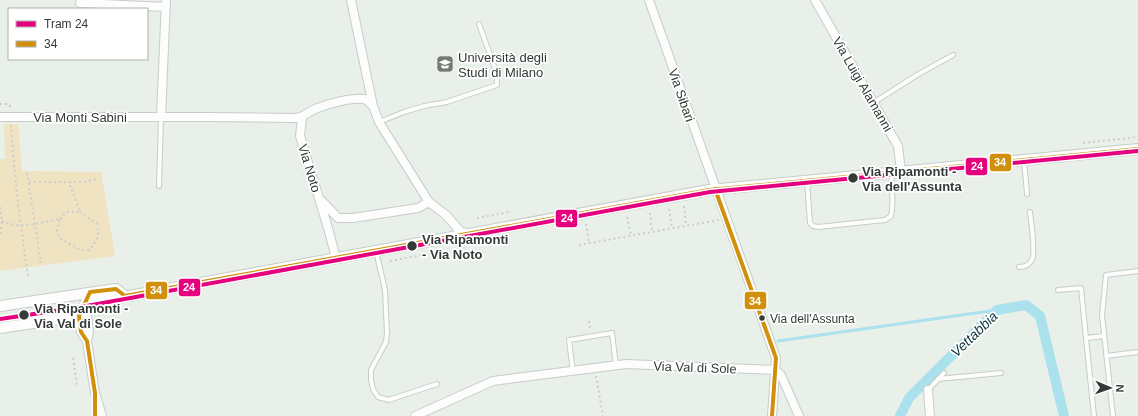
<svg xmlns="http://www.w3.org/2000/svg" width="1138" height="416" viewBox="0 0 1138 416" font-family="Helvetica,sans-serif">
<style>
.green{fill:#efe3c2}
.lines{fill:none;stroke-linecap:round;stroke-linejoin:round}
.stream{stroke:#aae1ec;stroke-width:3}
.canal{stroke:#aae1ec;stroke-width:10}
.service-casing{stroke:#c7cdc7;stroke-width:6}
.minor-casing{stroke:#c7cdc7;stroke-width:10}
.tertiary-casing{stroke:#c7cdc7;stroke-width:12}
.path{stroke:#cbcecb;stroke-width:2;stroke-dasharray:2 3;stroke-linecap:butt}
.service{stroke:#fcfdfc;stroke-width:4}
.minor{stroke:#fcfdfc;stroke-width:8}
.tertiary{stroke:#fcfdfc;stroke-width:10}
.bus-1-casing{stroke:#fff;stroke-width:7}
.bus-1{stroke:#d0900b;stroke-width:4}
.tram-1-casing{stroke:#fff;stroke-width:7}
.tram-1{stroke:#e5007d;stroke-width:4}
.stop-dot{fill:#343a35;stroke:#fff;stroke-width:1.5}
.labels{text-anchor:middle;stroke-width:3.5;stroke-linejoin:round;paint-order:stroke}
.bus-label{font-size:12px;fill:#343a35;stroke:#fff;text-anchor:start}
.poi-label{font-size:13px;fill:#343a35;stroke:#fff;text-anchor:start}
.street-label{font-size:13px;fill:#343a35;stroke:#fff}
.stop-label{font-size:13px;font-weight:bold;fill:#343a35;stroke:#fff;text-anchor:start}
.water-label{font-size:14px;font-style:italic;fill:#11353e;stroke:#fff}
.line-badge{stroke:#fff;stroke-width:1.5}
.badge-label{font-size:11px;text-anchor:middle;font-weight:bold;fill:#fff}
</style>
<rect width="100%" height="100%" fill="#e8f0e9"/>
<path class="green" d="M4,124H18L22,171L101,172L115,256L0,271V159H5Z"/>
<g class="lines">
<path class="stream" d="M778,341L997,310"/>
<path class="canal" d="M900,416L909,398L997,310L1026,305L1040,316L1064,416"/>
<defs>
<path id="service" d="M873,103L917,75L953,55
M379,122L404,112L424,106L447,102L497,85V74L479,24
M1024,160L1027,194
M807,180L810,223L813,226L818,227L885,220L891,216C894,202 892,188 891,174
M159,186L161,117
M376,251L385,290L387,333L386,342L371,370V380L373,389L378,397L389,400L437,384
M1019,267C1024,267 1029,265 1032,260C1036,252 1031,222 1030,212
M1058,290L1081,288L1086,338
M1106,356L1138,352
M573,372L569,340L612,333L616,366
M938,379L1001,373
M928,390L944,373
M1094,416L1086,338L1104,336
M1113,416L1102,315L1106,275L1138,271"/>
<path id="minor" d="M351,0L373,106L379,122L429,202L446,215L461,232L466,233
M649,0L776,358L772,416
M815,0L898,146L901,171
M80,3L166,7
M0,117H209L296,118C304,117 308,112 315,109C329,103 350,98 365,99L373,106
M161,117L166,0
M302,117L300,136L328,228L336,258
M322,201L338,218H353L418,208L429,202
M85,304L89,331L87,341L95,393L102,416
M79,316L81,332L87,341
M775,370L781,375L799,416
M928,390L930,416
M415,416L493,381L626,364L775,370"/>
<path id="tertiary" d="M85,304L709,190L1138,149
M0,306L116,289L125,296
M0,328L79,316L88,298"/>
</defs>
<use href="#service" class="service-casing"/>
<use href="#minor" class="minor-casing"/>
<use href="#tertiary" class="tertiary-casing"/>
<path class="path" d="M0,104H9L11,109
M11,125C14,176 21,227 28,277
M1083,143L1138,137
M27,173L41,263
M29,182H84L98,179
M684,206L686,225
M0,207L2,221L0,236
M669,209L672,228
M650,213L652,232
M627,217L631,235
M477,218L509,212
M60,219L66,212H80L69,182
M2,221C19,230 42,222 60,219L57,230L59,238L81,250H89C97,241 100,236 97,224L80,212
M586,224L589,243
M579,245L719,220
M390,261L438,252
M589,321L590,330
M73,358L77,385
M596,376L603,416"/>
<use href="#service" class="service"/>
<use href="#minor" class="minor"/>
<use href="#tertiary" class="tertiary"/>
<defs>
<path id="bus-1" d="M715,189L776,358L772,416
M95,416V393L87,341L81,332L79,316L90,292L116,289L125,296L709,190L1138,149"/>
</defs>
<use href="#bus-1" class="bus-1-casing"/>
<use href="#bus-1" class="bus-1"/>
<defs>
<path id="tram-1" d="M0,319L81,307L710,192L1138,151"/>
</defs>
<use href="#tram-1" class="tram-1-casing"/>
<use href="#tram-1" class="tram-1"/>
</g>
<defs>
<symbol id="university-square" viewBox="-11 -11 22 22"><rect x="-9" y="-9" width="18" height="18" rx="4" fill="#737a74" stroke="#fff"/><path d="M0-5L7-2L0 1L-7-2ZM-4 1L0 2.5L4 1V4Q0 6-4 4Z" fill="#fff"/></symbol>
</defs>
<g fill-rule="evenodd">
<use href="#university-square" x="435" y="54" width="20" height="20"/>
</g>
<g class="stop-dot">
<circle cx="853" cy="178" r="5.5"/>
<circle cx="412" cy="246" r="5.5"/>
<circle cx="24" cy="315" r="5.5"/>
<circle cx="762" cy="318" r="3.5"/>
</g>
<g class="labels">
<g class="bus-label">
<text x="770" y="323">Via dell'Assunta</text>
</g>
<g class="poi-label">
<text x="458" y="62">Università degli<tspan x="458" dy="15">Studi di Milano</tspan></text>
</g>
<g class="street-label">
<text transform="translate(863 84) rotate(60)" y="5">Via Luigi Alamanni</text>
<text transform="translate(682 95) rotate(71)" y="5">Via Sibari</text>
<text x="80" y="122">Via Monti Sabini</text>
<text transform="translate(310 168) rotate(73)" y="5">Via Noto</text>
<text transform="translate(695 367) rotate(2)" y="5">Via Val di Sole</text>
</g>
<g class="stop-label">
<text x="862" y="176">Via Ripamonti -<tspan x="862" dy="15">Via dell'Assunta</tspan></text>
<text x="422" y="244">Via Ripamonti<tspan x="422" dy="15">- Via Noto</tspan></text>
<text x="34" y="313">Via Ripamonti -<tspan x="34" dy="15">Via Val di Sole</tspan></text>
</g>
<g class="water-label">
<text transform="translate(974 334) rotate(-44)" y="5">Vettabbia</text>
</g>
</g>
<g class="line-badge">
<rect x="989" y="153" width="23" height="19" rx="4" fill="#d0900b"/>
<rect x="965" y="157" width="23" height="19" rx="4" fill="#e5007d"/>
<rect x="555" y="209" width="23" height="19" rx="4" fill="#e5007d"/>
<rect x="178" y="278" width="23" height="19" rx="4" fill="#e5007d"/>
<rect x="145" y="281" width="23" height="19" rx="4" fill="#d0900b"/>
<rect x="744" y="291" width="23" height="19" rx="4" fill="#d0900b"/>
</g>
<g class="badge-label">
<text x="1000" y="166">34</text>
<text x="977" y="170">24</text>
<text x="567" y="222">24</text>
<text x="189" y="291">24</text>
<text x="156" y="294">34</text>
<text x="755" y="305">34</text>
</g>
<rect x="8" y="8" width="140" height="52" fill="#ffffff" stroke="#aeb0ae"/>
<rect x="16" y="21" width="20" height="6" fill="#e5007d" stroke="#aeb0ae"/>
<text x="44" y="28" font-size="12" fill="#343a35">Tram 24</text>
<rect x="16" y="41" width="20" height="6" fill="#d0900b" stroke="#aeb0ae"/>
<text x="44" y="48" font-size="12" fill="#343a35">34</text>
<g transform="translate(1110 388) rotate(92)" stroke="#ffffff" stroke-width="3" paint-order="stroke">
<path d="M0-3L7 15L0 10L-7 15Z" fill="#343a35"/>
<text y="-6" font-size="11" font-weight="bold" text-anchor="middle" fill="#343a35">N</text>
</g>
</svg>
